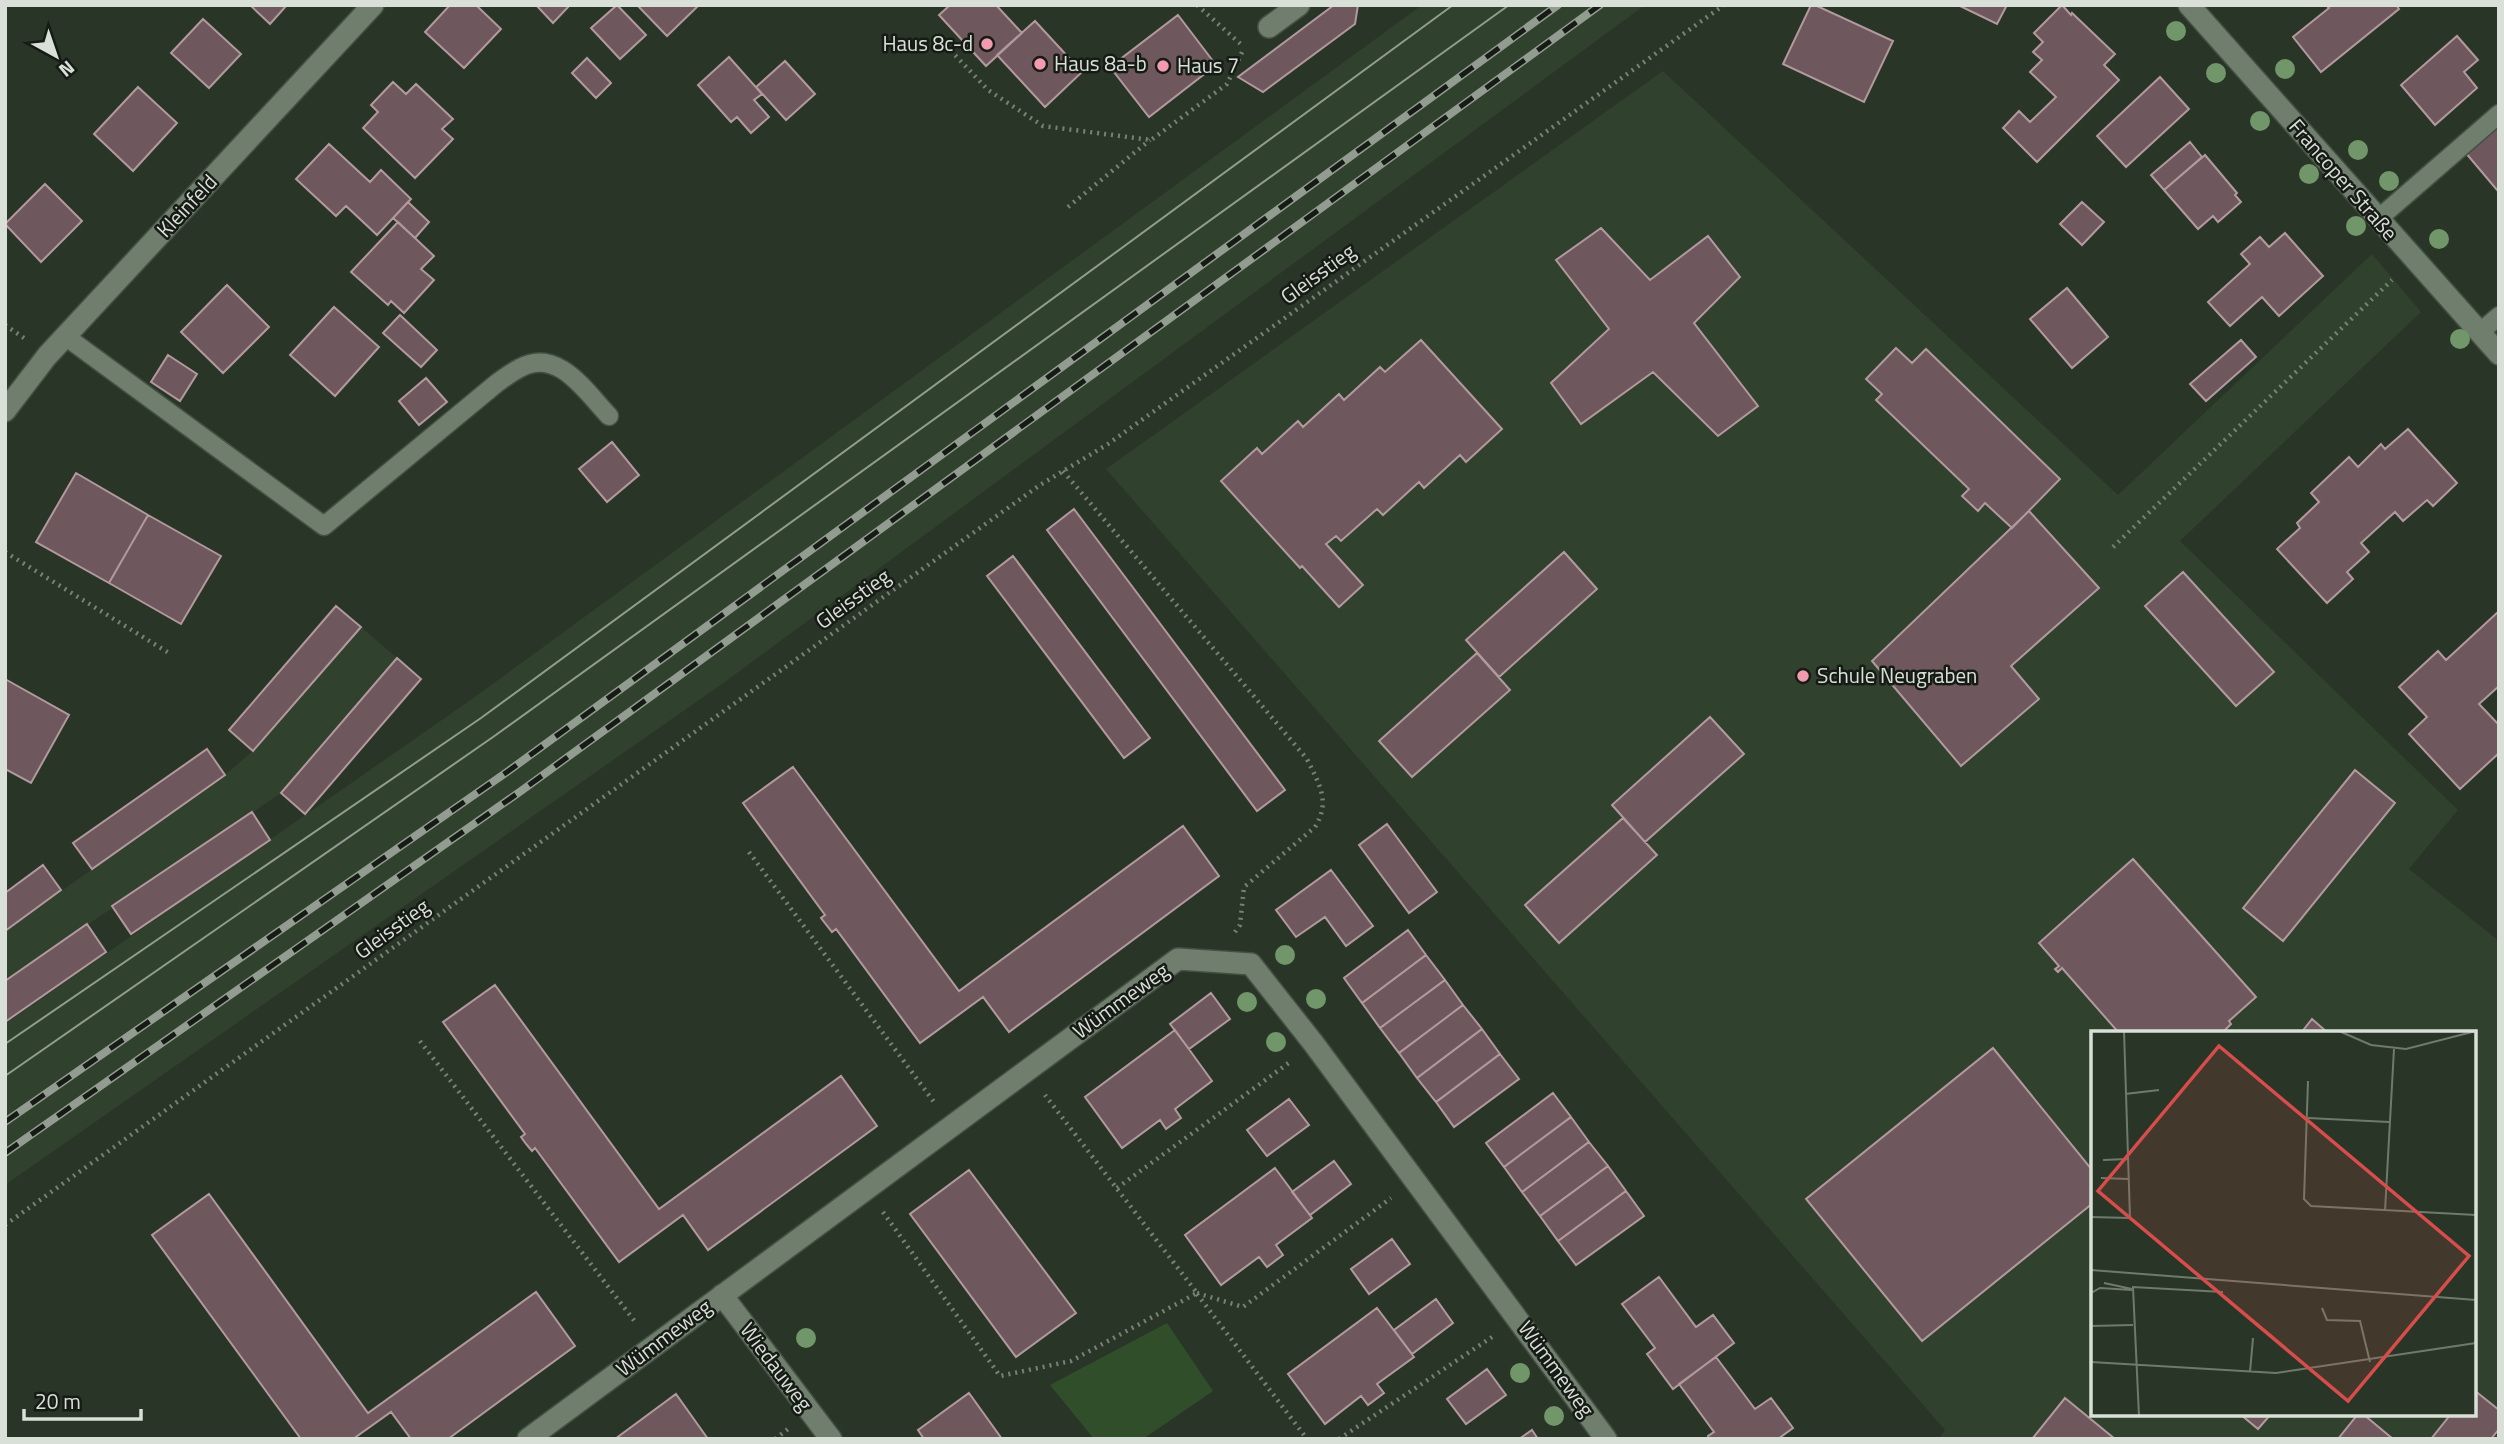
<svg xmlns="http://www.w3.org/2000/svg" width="2504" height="1444" viewBox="0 0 2504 1444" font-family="'Titillium Web',sans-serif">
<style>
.built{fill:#30412d;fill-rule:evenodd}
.green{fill:#304e2a}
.building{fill:#6f585d;stroke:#b2999e;stroke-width:2}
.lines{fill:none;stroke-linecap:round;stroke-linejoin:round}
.service-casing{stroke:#455044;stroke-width:21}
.minor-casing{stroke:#455044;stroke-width:24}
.path{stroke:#778276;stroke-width:4.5;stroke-dasharray:2 5;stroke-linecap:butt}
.service{stroke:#707e6d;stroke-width:18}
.minor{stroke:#707e6d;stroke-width:21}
.tram{stroke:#929c90;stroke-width:2}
.rail-casing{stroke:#929c90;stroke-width:8}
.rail{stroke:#161b15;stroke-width:5;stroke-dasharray:16;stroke-linecap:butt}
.tree{fill:#709669}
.poi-dot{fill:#f29aaf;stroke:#161b15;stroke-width:2.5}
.labels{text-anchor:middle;stroke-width:5;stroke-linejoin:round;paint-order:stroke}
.poi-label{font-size:21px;fill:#d8e0d7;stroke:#161b15;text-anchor:start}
.street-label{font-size:21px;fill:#d8e0d7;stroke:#161b15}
.inset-road{fill:none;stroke:#6f7a6d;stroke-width:2}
.view{fill:#d64d4b;fill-opacity:0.15;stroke:#d64d4b;stroke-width:3.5}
.inset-edge{fill:none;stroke:#d8e0d7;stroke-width:3.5}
</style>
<rect width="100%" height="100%" fill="#293627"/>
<path class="built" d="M1422,5H1645L722,684L5,1185V1024L472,699Z
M1663,71L2118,495L2372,254L2421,312L2180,541L2458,810L2409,869L2499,941V1439H1939L1945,1430L1106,469ZM2093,1033H2474V1414H2093Z
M361,627L397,658L281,793L5,981V931L225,775L253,751Z"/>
<path class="green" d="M1167,1323L1213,1391L1143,1439H1094L1050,1385Z"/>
<path class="building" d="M250,5H287L270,24Z
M450,5H476L501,29L464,68L425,32Z
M536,5H570L553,23Z
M617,5L646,35L620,59L591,28Z
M637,5H699L667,36Z
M950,5H996L1022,33L986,66L939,15Z
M1334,5H1358L1355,24L1263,92L1238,77Z
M1811,5H1815L1893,41L1864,102L1783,64Z
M1958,5H2007L1997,24Z
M2062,5L2071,15L2072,13L2115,54L2104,65L2119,80L2037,162L2003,128L2019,111L2030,122L2056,97L2030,72L2042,60L2033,52L2043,42L2034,33Z
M2326,5H2396L2399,9L2321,72L2293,37L2329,8Z
M1178,15L1216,65L1149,117L1110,67Z
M203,19L241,54L209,88L171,53Z
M1035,21L1082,72L1045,107L997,55Z
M2457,36L2478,60L2464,72L2477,88L2435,125L2401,85Z
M729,57L762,94L754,100L769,117L751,133L737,117L731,122L698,85Z
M587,58L611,83L596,98L572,73Z
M785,61L815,94L786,120L756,87Z
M2160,77L2189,109L2126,167L2097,136Z
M393,82L406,94L416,84L453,119L442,129L453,139L415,178L363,128L378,112L371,105Z
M138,87L177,123L133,171L94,134Z
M2499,122V189L2497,190L2465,152Z
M2190,142L2202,157L2164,190L2151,175Z
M329,144L370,182L381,170L411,199L377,235L346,206L336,216L296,179Z
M2205,155L2237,193L2235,195L2241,202L2218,222L2213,216L2198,229L2164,190Z
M45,184L82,221L41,262L5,224Z
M408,202L429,222L415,238L393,218Z
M2082,202L2104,222L2082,245L2060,224Z
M398,222L434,256L421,269L434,280L404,313L391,301L388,305L351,272Z
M1601,228L1650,280L1708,236L1740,277L1694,323L1758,406L1718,436L1653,372L1581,424L1551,383L1609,329L1556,260Z
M2285,233L2323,276L2279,316L2262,297L2230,326L2208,302L2250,264L2241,254L2260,237L2269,247Z
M227,285L269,327L223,373L181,332Z
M2067,288L2108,337L2072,368L2030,319Z
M334,307L379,347L335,396L290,355Z
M400,315L437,350L421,367L383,333Z
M1421,340L1502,429L1466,462L1460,455L1424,488L1419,482L1383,515L1377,509L1341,541L1336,536L1326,544L1363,585L1339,607L1302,566L1300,568L1221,481L1257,448L1262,454L1298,421L1303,427L1339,394L1344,400L1380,367L1385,372Z
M2241,340L2256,357L2206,401L2190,384Z
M1896,348L1912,363L1926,349L2060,479L2012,528L1985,503L1978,511L1962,496L1969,489L1876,400L1882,394L1866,379Z
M168,355L197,374L180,401L151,382Z
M426,378L447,402L419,425L399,401Z
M2408,429L2457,483L2433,506L2427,500L2403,521L2395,512L2361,543L2369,552L2347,572L2353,579L2327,603L2277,549L2300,528L2297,523L2319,502L2311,493L2349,457L2358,467L2381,444L2385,449Z
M612,442L639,475L607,502L579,469Z
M76,473L148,515L109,583L36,542Z
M1074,509L1285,790L1257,811L1047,530Z
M2029,511L2099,588L2011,666L2039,699L1961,766L1872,661Z
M148,515L221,556L181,624L109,583Z
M1564,552L1597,589L1499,677L1466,640Z
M1013,556L1150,738L1124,758L987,576Z
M2183,572L2274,672L2236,706L2145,606Z
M336,606L361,627L253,751L229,730Z
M2499,611V686L2479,704L2499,725V753L2460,789L2409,734L2427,717L2399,687L2438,651L2446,660Z
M1477,653L1510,690L1412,777L1379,741Z
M397,658L421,679L305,814L281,793Z
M5,679L69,715L31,783L5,769Z
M1710,717L1744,754L1645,842L1612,805Z
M207,749L225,775L92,869L73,843Z
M793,767L959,991L1183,826L1219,876L1009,1032L983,997L920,1043L836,929L832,932L821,918L825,915L743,803Z
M2355,770L2395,803L2283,941L2243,908Z
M252,812L270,840L131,934L112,906Z
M1623,818L1657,855L1559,943L1525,905Z
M1387,824L1437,892L1409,913L1359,845Z
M2133,859L2256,997L2229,1021L2231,1024L2222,1033H2119L2062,968L2058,972L2055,969L2059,966L2039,943Z
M43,865L61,890L5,931V893Z
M1331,870L1373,926L1346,946L1325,917L1296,937L1276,910Z
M87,924L106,952L5,1022V981Z
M1408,930L1426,955L1362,1003L1344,978Z
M1426,955L1445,980L1380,1028L1362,1003Z
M1445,980L1463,1005L1399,1053L1380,1028Z
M495,985L659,1209L841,1076L877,1126L708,1250L683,1215L619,1262L535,1148L532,1151L526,1144L521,1137L525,1134L443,1022Z
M1211,993L1230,1019L1189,1049L1170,1024Z
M1463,1005L1482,1029L1417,1078L1399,1053Z
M2312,1019L2328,1033H2301Z
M1482,1029L1500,1054L1436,1102L1417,1078Z
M1175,1030L1212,1081L1175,1109L1181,1118L1166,1129L1160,1120L1122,1148L1085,1097Z
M1993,1048L2093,1171V1203L1922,1341L1806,1199Z
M1500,1054L1519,1079L1454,1127L1436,1102Z
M1553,1093L1571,1117L1504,1167L1486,1143Z
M1289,1099L1309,1125L1267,1156L1247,1130Z
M1571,1117L1589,1142L1522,1192L1504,1167Z
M1589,1142L1608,1166L1540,1216L1522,1192Z
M1334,1161L1351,1184L1310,1215L1292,1192Z
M1608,1166L1626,1191L1558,1241L1540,1216Z
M1275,1168L1312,1218L1276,1245L1283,1255L1267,1267L1259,1257L1221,1285L1185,1235Z
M969,1170L1076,1313L1016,1357L910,1214Z
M1626,1191L1644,1216L1576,1265L1558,1241Z
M209,1194L368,1413L536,1292L575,1346L448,1439H411L391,1412L353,1439H301L152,1235Z
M1392,1239L1410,1264L1369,1294L1351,1269Z
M1659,1277L1696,1327L1713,1315L1734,1343L1673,1389L1647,1354L1655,1348L1622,1304Z
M1436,1299L1453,1323L1412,1354L1394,1330Z
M1377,1308L1414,1357L1377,1384L1384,1393L1368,1405L1361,1396L1325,1424L1288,1374Z
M1716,1357L1755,1409L1771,1398L1793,1428L1778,1439H1709L1708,1436L1714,1432L1679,1384Z
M1487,1369L1506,1395L1466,1424L1447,1399Z
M2474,1390L2499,1410V1429L2491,1439H2431L2451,1414H2474Z
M969,1393L1002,1439H924L918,1430Z
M676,1394L708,1439H615Z
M2065,1398L2115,1439H2032Z
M2240,1414H2271L2258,1429Z
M2358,1414H2363L2393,1439H2338Z
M1532,1430L1538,1439H1519Z"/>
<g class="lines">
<defs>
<path id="service" d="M2378,219L2499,114
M2479,333L2499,316
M65,336L324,526L497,383C504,378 512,372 520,368C558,347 586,392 609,416"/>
<path id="minor" d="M2189,5L2499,354
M1269,27L1299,5
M5,411L47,356L373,5
M722,1295L831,1439
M528,1439L1178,959L1251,964L1314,1044L1606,1439"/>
</defs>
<use href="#service" class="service-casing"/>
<use href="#minor" class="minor-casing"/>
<path class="path" d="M1197,5L1244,47
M936,35L988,90L1043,126L1151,140L1227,84L1244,48
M1068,207L1150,140
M5,325L24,338
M1063,471L1307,759C1319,784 1331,801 1315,827L1244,887L1240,925L1235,932
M2113,547L2392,280
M5,552L169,653
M749,852L934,1102
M420,1041L636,1323
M1117,1188L1290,1062
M883,1212L1000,1376L1071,1361L1197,1293L1045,1095
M5,1225L1040,485L1108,444L1724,5
M1197,1293L1243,1307L1391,1198
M1197,1294L1307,1439
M775,1439L788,1429
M1339,1439L1492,1337"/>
<use href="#service" class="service"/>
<use href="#minor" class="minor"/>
<path class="tram" d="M5,1044L481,718L1453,5
M5,1076L493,737L1509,5"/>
<defs>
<path id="rail" d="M5,1122L507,772L1558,5
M5,1153L521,791L1600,5"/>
</defs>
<use href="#rail" class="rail-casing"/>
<use href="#rail" class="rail"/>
</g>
<g class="tree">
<circle cx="2176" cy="31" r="10"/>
<circle cx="2285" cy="69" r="10"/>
<circle cx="2216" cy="73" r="10"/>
<circle cx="2260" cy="121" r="10"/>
<circle cx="2358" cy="150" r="10"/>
<circle cx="2309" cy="174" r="10"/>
<circle cx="2389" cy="181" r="10"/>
<circle cx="2356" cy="226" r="10"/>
<circle cx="2439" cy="239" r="10"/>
<circle cx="2460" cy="339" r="10"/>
<circle cx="1285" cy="955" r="10"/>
<circle cx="1316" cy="999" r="10"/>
<circle cx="1247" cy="1002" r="10"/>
<circle cx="1276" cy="1042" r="10"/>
<circle cx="806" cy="1338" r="10"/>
<circle cx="1520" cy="1373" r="10"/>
<circle cx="1554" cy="1416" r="10"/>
</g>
<g class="poi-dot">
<circle cx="987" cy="44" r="7"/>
<circle cx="1040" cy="64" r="7"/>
<circle cx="1163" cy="66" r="7"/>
<circle cx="1803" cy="676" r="7"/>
</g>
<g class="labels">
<g class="poi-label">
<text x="973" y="51" text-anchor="end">Haus 8c-d</text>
<text x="1054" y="71">Haus 8a-b</text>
<text x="1177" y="73">Haus 7</text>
<text x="1817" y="683">Schule Neugraben</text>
</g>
<g class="street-label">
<text transform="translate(2343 180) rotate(49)" y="7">Francoper Straße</text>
<text transform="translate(187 206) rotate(-47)" y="7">Kleinfeld</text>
<text transform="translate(1318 274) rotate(-36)" y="7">Gleisstieg</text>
<text transform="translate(853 599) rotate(-36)" y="7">Gleisstieg</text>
<text transform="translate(392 929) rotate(-36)" y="7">Gleisstieg</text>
<text transform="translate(1121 1001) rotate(-36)" y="7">Wümmeweg</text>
<text transform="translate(664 1338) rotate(-37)" y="7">Wümmeweg</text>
<text transform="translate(776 1367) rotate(53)" y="7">Wiedauweg</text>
<text transform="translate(1556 1369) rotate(54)" y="7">Wümmeweg</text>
</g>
</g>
<g transform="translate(2091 1031)">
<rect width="385" height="385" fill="#293627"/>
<path class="inset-road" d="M248,0L280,14L315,18L385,0M217,50L213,168L220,175L385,184M34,63L68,59M217,87L298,91M12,129L37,128M10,147L38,148M294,180L303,18M0,186L39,187L33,0M0,239L385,269M13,252L41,258M0,262L9,257L41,259M231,277L236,289L269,290L279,331M0,295L42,294M0,331L185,342L385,312M159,341L162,307M48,385L42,256L132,261"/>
<path class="view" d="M128,15L378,225L257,370L7,160Z"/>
<rect width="385" height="385" class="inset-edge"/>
</g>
<rect width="2504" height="1444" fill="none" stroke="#d8e0d7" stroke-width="14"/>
<g transform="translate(56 56) rotate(140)" stroke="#161b15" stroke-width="5" paint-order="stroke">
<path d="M0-5L12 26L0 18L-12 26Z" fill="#d8e0d7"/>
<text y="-10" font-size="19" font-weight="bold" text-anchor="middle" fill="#d8e0d7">N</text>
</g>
<path d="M24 1409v10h117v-10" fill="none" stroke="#d8e0d7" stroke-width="3.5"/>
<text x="35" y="1409" font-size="21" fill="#d8e0d7" stroke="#161b15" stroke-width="5" paint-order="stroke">20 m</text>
</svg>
